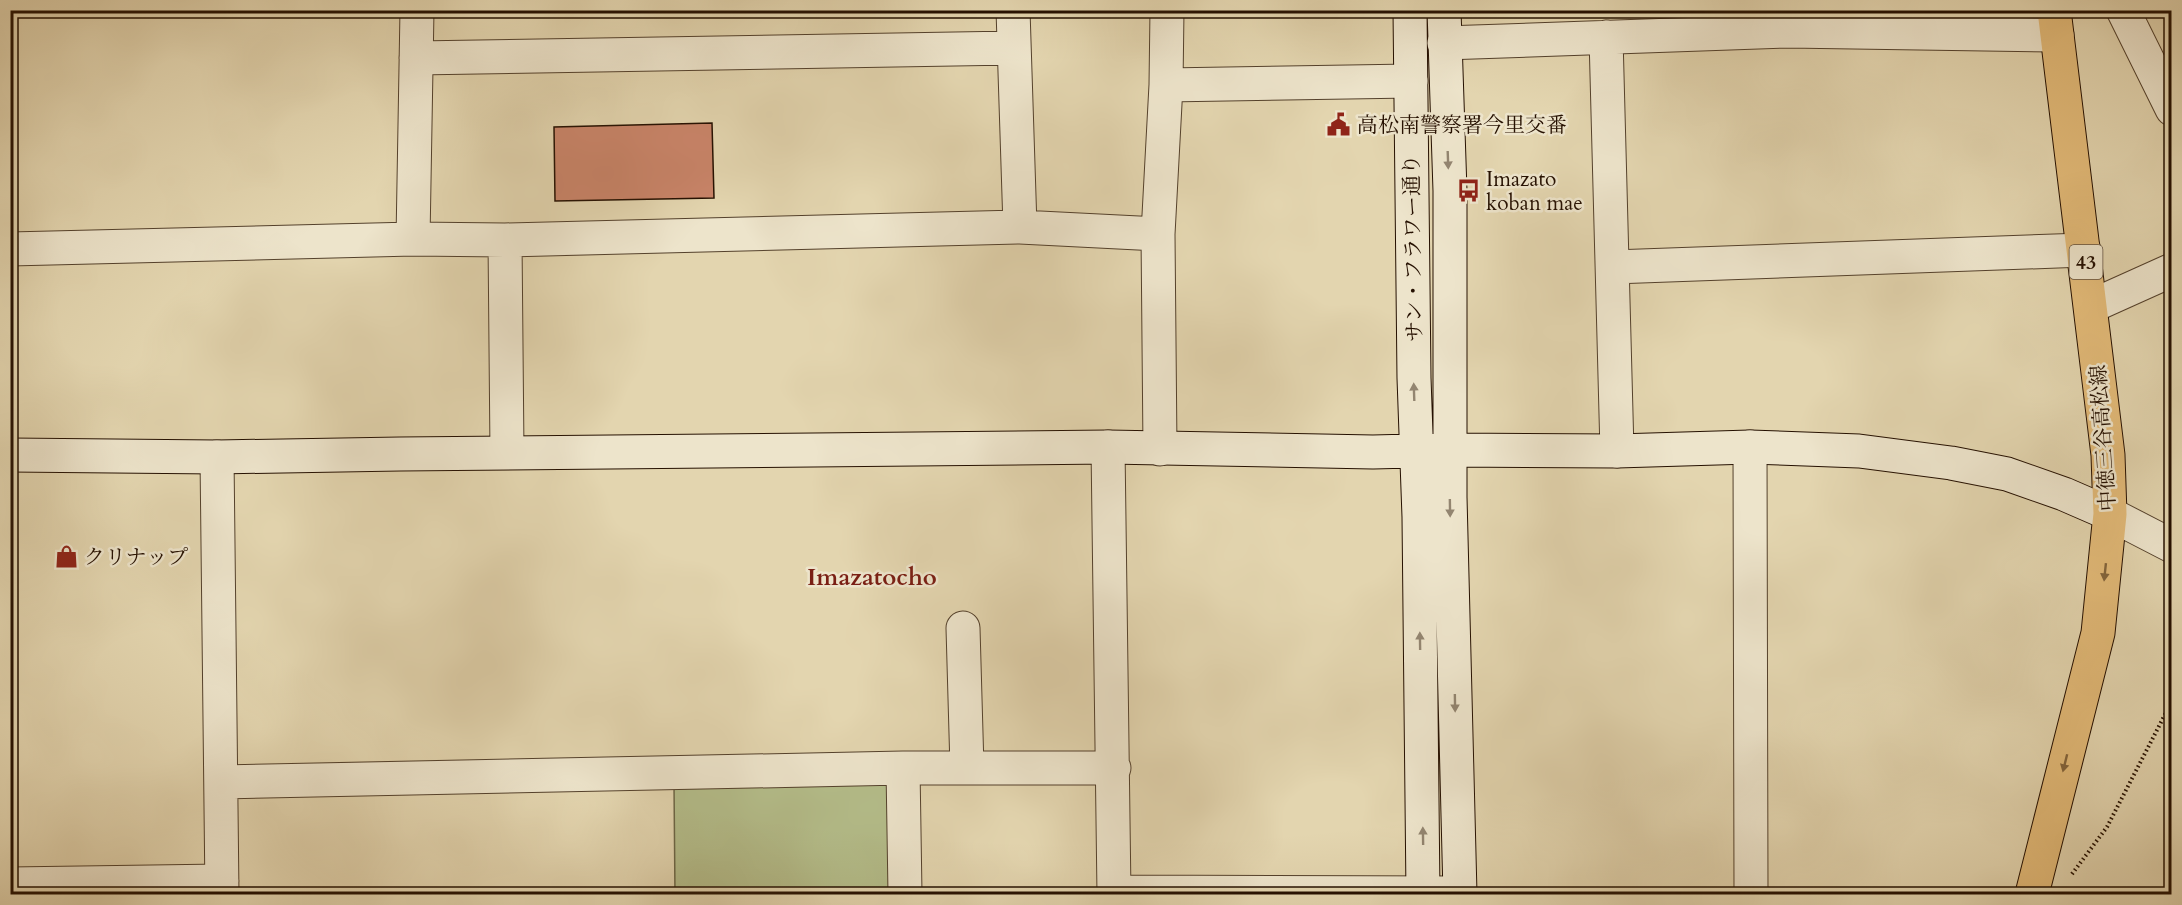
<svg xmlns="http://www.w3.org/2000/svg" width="2182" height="905" viewBox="0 0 2182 905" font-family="Cardo,'Noto Serif JP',serif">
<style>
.green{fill:#b4bd8a;stroke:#6c6646;stroke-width:1.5}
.building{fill:#c98469;stroke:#251001;stroke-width:1.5}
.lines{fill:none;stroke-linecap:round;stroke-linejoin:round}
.street-casing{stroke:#54412c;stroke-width:35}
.secondary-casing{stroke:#251001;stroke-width:35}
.primary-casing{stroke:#251001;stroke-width:35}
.path{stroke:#251001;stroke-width:4;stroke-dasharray:1.5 3;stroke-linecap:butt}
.street{stroke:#ede4cb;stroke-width:33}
.secondary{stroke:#ede4cb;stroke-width:33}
.primary{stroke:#e2ba78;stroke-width:33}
.oneway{fill:#938570}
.oneway2{fill:#84653c}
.labels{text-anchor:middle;stroke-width:5;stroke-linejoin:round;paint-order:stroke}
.shield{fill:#ede4cb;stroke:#61503e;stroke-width:1.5}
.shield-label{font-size:20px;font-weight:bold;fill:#251001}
.poi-label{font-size:21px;fill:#251001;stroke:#ede4cb;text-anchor:start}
.street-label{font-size:21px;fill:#251001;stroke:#ede4cb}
.quarter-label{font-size:24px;font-weight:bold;fill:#7a1f14;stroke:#ede4cb}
</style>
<rect width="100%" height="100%" fill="#e3d5af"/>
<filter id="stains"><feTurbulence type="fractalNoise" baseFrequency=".00333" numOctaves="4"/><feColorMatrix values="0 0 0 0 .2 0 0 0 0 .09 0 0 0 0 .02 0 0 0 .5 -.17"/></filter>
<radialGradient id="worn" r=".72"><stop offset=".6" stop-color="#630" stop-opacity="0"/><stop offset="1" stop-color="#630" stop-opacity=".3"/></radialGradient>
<path class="green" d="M893,780L894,894H675L674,784Z"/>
<path class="building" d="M712,123L714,198L555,201L554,127Z"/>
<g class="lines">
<defs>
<path id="street" d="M1013,10L1020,227
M2123,10L2172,109
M1606,37L1617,451
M1444,43L1788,31L2057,35
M416,58L1014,48
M1166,85L1411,81
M413,239L417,10
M505,240L507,452
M10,249L413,239L505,240L1020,227L1158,234
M1613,267L2084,250
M2092,306L2172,270
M1108,447L1114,894
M1750,447L1751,894
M1160,449L1158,234L1166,85L1167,10
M217,457L222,894
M2110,514L2172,546
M963,628L967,768
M903,768L905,894
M221,782L903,768H1114
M10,884L222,881
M1114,892L1460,893"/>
<path id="secondary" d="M1410,10L1414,378L1419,517L1423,894
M1444,10L1450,191V497L1460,894
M10,455L217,457L400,454L1108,447L1373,452L1451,450L1617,451L1750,447L1859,451L1951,463L2007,474L2064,494L2110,514"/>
<path id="primary" d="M2032,894L2098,633L2110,514L2108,455L2054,10"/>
</defs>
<use href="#street" class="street-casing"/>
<use href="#secondary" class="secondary-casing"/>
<use href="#primary" class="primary-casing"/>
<path class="path" d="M2072,874L2107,827L2172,701"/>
<use href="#street" class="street"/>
<use href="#secondary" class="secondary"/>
<use href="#primary" class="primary"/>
</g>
<defs><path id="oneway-solid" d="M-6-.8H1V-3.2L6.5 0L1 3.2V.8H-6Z" transform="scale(1.5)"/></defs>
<g class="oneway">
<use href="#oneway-solid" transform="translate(1448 160) rotate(88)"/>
<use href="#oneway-solid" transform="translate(1414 392) rotate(-92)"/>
<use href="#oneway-solid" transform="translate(1450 508) rotate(89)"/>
<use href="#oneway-solid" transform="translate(1420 641) rotate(-91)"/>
<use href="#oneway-solid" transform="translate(1455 703) rotate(89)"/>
<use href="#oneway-solid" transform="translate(1423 836) rotate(-91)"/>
</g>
<g class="oneway2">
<use href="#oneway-solid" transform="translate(2105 572) rotate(96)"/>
<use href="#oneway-solid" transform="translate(2065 763) rotate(104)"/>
</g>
<defs>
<symbol id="civic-bare" viewBox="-9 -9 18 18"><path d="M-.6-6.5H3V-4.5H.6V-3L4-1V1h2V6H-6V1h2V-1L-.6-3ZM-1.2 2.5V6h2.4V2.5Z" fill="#8f2418" stroke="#ede4cb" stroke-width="2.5" paint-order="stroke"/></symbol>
<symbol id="bus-bare" viewBox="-9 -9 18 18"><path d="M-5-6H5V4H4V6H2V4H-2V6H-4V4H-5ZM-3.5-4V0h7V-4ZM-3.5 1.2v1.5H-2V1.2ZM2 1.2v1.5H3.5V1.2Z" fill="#8f2418" stroke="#ede4cb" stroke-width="2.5" paint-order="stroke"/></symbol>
<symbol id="shop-bare" viewBox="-9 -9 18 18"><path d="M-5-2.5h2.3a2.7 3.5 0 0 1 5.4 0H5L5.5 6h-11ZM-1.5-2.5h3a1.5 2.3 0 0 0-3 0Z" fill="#8f2418" stroke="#ede4cb" stroke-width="2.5" paint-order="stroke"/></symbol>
</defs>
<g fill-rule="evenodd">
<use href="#civic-bare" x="1322" y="108" width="33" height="33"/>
<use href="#bus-bare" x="1452" y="174" width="33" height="33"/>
<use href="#shop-bare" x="50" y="540" width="33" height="33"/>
</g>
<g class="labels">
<rect class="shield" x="2069.5" y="245" width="33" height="34" rx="4.5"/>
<g class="shield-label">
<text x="2086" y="269">43</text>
</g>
<g class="poi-label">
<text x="1357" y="132">高松南警察署今里交番</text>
<text x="1486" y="186">Imazato<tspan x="1486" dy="24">koban mae</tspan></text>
<text x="84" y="564">クリナップ</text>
</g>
<g class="street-label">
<text transform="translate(1413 248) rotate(-91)" y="7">サン・フラワー通り</text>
<text transform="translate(2103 438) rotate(-94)" y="7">中徳三谷高松線</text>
</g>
<g class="quarter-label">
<text x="872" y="585">Imazatocho</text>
</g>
</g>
<rect width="2182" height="905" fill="none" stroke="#e3d5af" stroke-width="36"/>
<rect x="12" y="12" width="2158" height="881" fill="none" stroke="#251001" stroke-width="3"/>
<rect x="18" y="18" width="2146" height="869" fill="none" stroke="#251001" stroke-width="1.5"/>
<rect width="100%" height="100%" filter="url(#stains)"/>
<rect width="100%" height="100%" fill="url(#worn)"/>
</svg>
